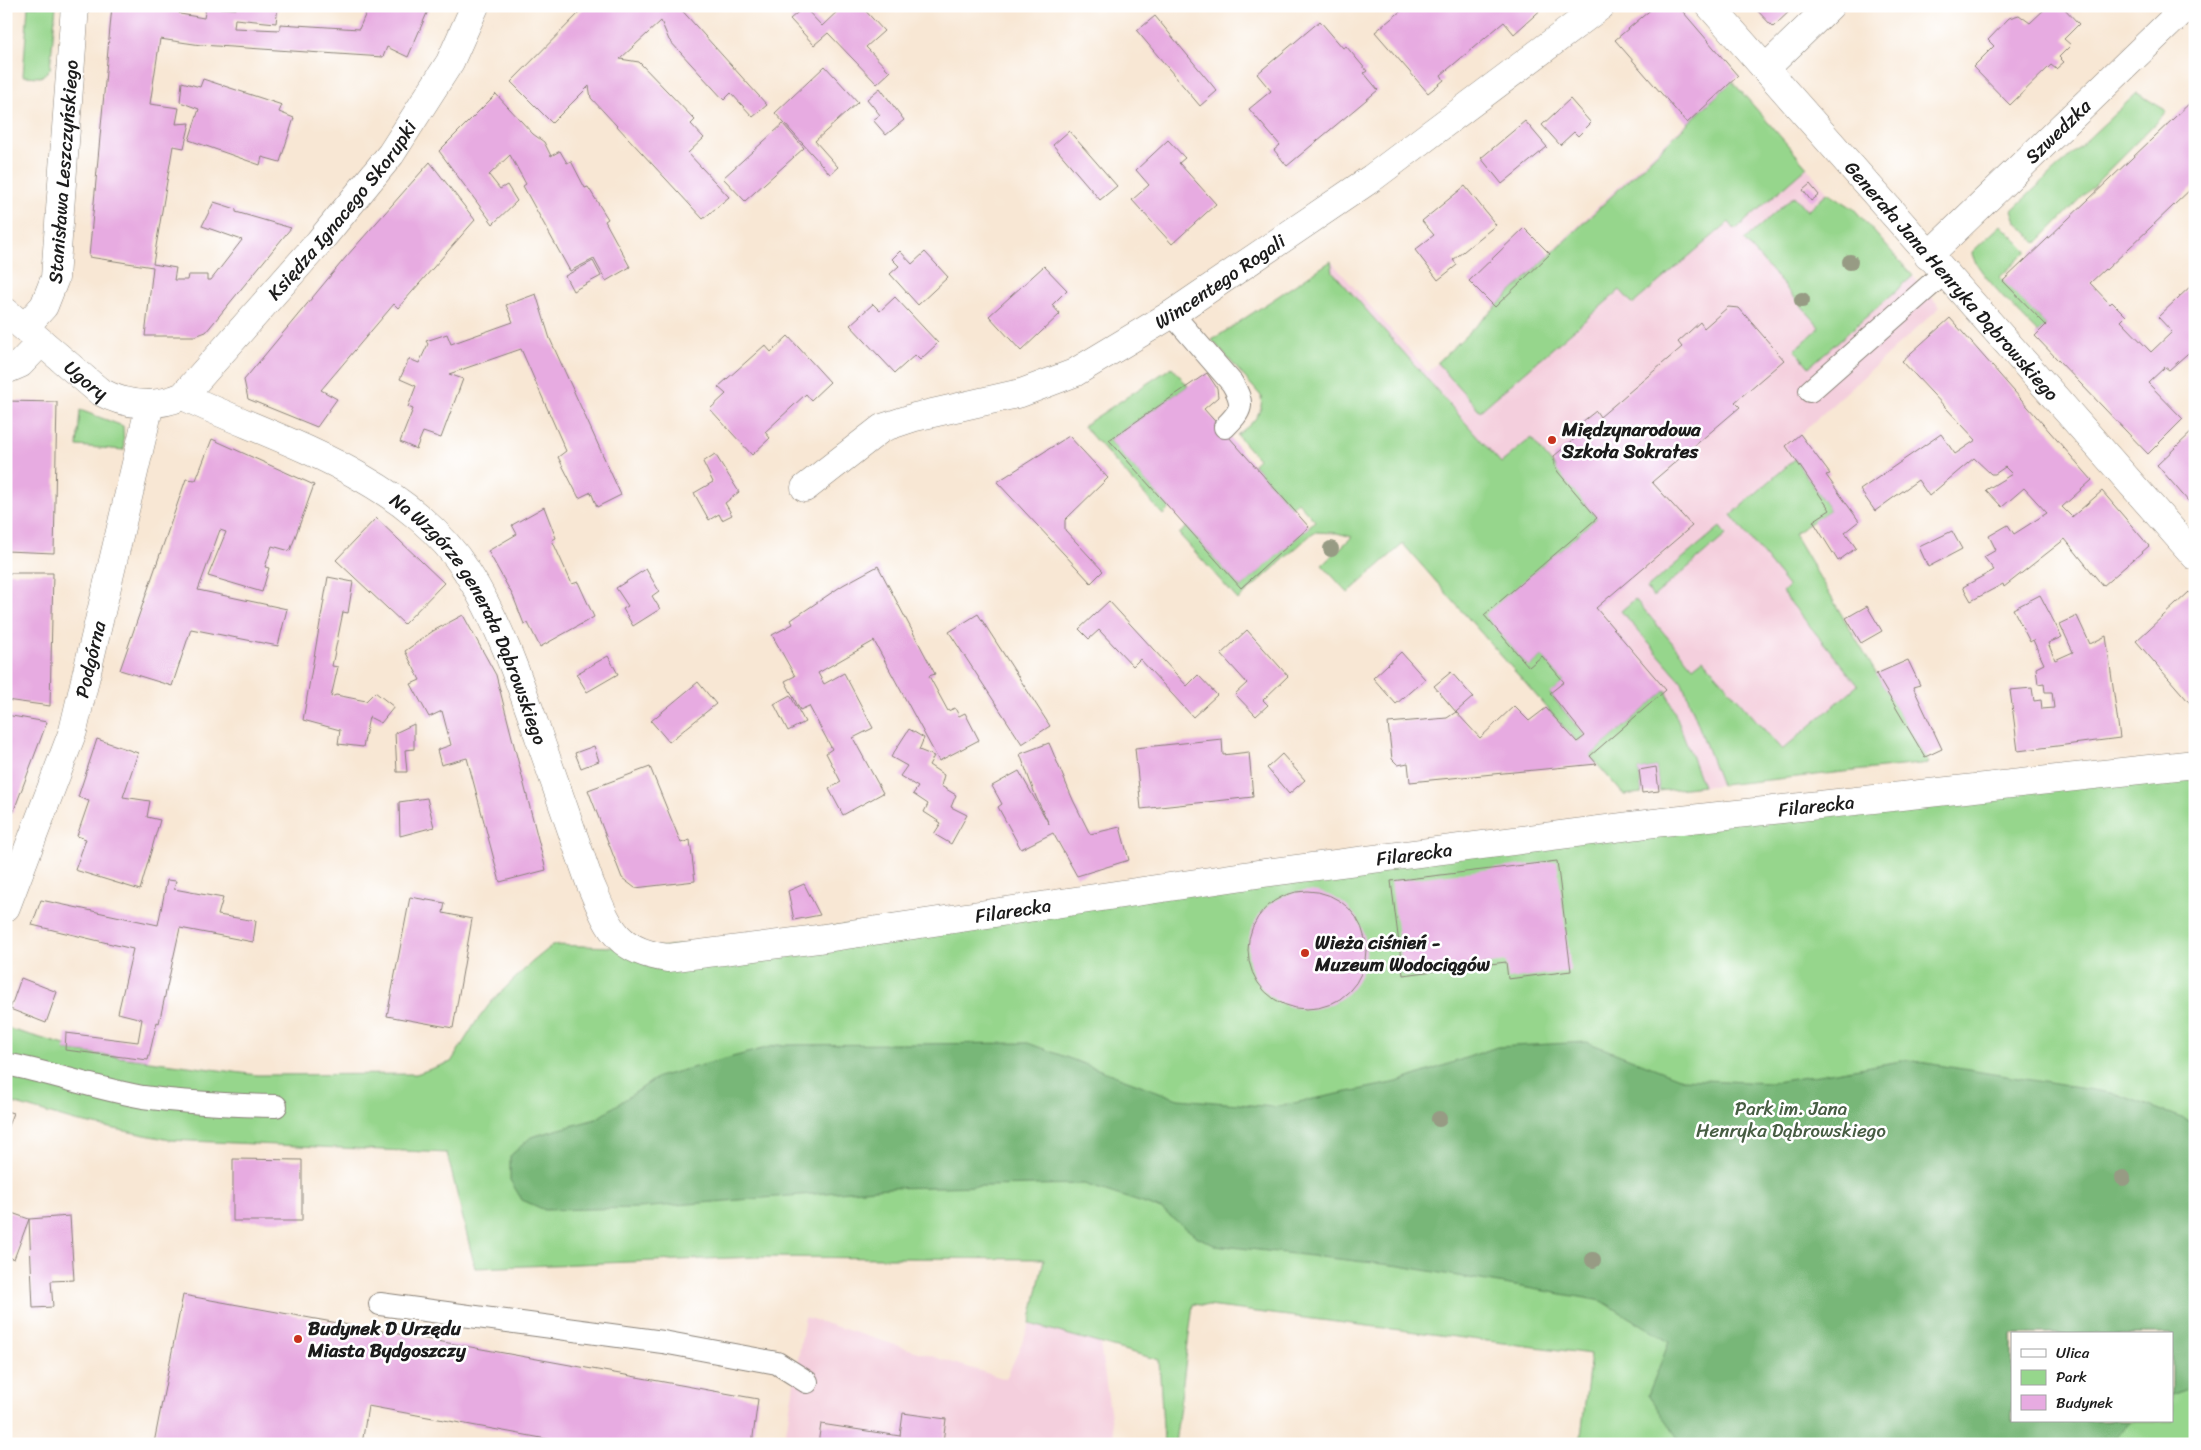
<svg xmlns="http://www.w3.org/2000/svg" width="2201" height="1450" viewBox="0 0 2201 1450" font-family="Sriracha,sans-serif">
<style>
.built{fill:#f4cfdd}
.green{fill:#96d68c;stroke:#597954;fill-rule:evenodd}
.forest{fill:#78b778;stroke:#4a6a4a}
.building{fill:#e7abe1}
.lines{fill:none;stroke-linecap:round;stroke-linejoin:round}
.service-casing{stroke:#8a8278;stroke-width:24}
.minor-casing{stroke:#8a8278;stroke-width:29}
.service{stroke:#fff;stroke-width:22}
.minor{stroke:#fff;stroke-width:28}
.tree{fill:#979b84}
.poi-dot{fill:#c8321e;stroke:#fff;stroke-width:2}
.labels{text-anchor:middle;stroke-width:5;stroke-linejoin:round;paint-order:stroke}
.street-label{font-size:19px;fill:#1c1c1c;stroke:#fff}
.poi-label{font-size:19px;font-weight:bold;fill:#1c1c1c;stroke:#fff;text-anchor:start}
.park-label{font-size:19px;fill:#475d43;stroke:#fff}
</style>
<rect width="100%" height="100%" fill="#fff"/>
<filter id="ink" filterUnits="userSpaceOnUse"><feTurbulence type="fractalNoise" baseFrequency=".02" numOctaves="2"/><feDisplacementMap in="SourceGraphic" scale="10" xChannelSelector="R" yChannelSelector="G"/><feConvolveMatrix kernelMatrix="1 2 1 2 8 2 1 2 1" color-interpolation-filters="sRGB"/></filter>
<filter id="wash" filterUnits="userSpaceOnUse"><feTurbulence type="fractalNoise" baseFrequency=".0096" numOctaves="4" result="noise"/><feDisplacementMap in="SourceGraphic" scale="20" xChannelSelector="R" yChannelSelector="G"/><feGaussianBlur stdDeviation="1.12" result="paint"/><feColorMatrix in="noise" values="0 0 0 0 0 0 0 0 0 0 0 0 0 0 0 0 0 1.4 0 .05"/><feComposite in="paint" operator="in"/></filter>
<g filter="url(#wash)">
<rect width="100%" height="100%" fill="#f8e7d4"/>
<path class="built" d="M1732,81L1832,197L1854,209L1940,307L1787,446L1830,510L1794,534L1929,763L1624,795L1219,335L1331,261L1428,372L1633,172Z
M805,1317L1006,1379L1030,1324L1100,1344L1115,1443L784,1444Z"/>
<path class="green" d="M28,6H56L50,69L41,77L23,76Z
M1732,81L1807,167L1735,230L1729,222L1633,304L1620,290L1480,411L1437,363Z
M2137,93L2167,111L2037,243L2016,221L2012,210Z
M1828,192L1854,209L1913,276L1809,367L1795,350L1820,327L1744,240L1794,196L1807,211Z
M2001,225L2027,251L2000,277L2046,325L2038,333C2025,319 1971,267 1972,252Z
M1331,261L1333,272L1501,463L1531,438L1597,518L1485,615L1529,667L1542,656L1564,682L1550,694L1585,736L1577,742L1403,544L1348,593L1322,565L1352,537L1337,533L1314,532L1238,600L1179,534L1187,527L1241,588L1315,521L1298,502L1291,507L1253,464L1258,459L1237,435C1250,425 1264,415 1261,396L1212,340Z
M1172,367L1188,386L1109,440L1170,508L1163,515L1083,426Z
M80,410L123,426L124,450L77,446Z
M1795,459L1830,510L1794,534L1929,763L1721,785L1682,682L1621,611L1635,599L1693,667L1703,659L1782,750L1858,685L1782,592L1788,586L1731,515Z
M1720,527L1726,535L1653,597L1647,588Z
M1666,690L1703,786L1659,791L1656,767L1639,770L1642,793L1624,795L1590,756Z
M2195,764V1444H1580L1591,1354L1193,1304L1175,1444H1164L1159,1360L1030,1324L1044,1259L756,1257L475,1268L447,1153L170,1140L75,1121L6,1101V1028L65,1045V1050L257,1075L416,1074L451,1062L476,1022L492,1001L531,963L553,945L614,947L637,950ZM2012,1334H2172V1421H2012Z"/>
<path class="forest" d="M1587,1042L1682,1079L1770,1083L1907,1060L2117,1094L2195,1123V1394L2189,1389L2172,1395V1334H2012V1421H2131L2110,1444H1682L1648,1395L1669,1342L1602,1301L1400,1266L1214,1245L1196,1236L1161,1209L1084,1184L888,1188L639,1208L545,1210L522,1200L510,1180V1156L531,1137L596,1119L658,1077L777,1045L1028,1043L1178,1099L1274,1107L1397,1082L1497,1047Z"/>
<g id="blocks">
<path class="building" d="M112,6H175L180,14L204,18L206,7L236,9L237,6H278L276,23L235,19L234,28L280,30V24L359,29L369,6H430L408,57L387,47L383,57L201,45L160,39L150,104L179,108L176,124L190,123L184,148L173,146L153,264L176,268L174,280H187L188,275H207V280H211L242,240L202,226L214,202L236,209V212L291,228L206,332L195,336H145L153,267L89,257Z
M586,6H678L767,105L753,117L731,93L724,100L669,40L661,21L620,59L639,62L695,120L691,124L704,138L688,153L729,197L703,219L591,98L589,86L552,123L511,82Z
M843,6H861L884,31L866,47L890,72L877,84L828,33L814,45L790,19L804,7L822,26Z
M1407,6H1545L1514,34L1504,22L1441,75L1444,80L1428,93L1375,32Z
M1655,6H1678L1738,76L1687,123L1615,40Z
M1753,6H1795L1773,27Z
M2048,6H2062L2079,24L2064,39L2071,45L2059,57L2064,62L2056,69L2051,65L2010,105L1973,67L1994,46L1988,40L2009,18L2019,15L2030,23Z
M1155,16L1217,91L1200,106L1137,31Z
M1320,21L1343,48L1346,46L1367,71L1364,73L1378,90L1287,166L1274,150L1280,145L1249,109L1271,91L1257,74Z
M825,66L858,102L815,141L838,167L830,174L775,113Z
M203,79L282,105L279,112L294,118L280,162L262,157L260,165L189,140L199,109L180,102L182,82L200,87Z
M880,88L904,120L886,135L873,120L880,115L867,99Z
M496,94L533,134L544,142L551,156L560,151L567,163L571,161L585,188L588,187L608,219L605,221L630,267L606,281L594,259L570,271L523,186L526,184L510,155L489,175L500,189L507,185L517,201L493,224L439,151Z
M2195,98V185L2106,270L2105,269L2090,283L2110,304L2112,302L2126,316L2121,321L2151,352L2172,332L2158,317L2195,282V347L2169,370L2165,367L2148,383L2183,419L2148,454L2035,336L2046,325L2003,281Z
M1570,99L1591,123L1578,136L1574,132L1560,145L1542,125Z
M1525,121L1547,147L1502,184L1481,158Z
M783,124L804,148L745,201L723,178Z
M1069,131L1117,186L1100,200L1053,145Z
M1168,140L1185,158L1179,163L1216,204L1172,244L1132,200L1149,185L1136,170Z
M430,162L475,220L398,308L394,304L321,390L337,399L317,427L248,399L244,380L346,257Z
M1810,184L1819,195L1811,201L1803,190Z
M1465,186L1496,225L1453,260L1457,265L1438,280L1415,250L1434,235L1422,221Z
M1524,228L1550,254L1495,307L1469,281Z
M900,251L912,264L925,252L948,277L918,305L890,274L899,266L892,259Z
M593,261L601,276L573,291L565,276Z
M1044,266L1067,290L1052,305L1060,314L1021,351L989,316Z
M536,294L550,339L621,495L597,507L591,492L579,498L558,457L566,451L521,349L449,374L463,379L441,438L423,432L416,449L400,442L413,409L408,407L416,386L400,379L409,359L419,363L428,344L426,341L447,334L451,344L513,322L506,305Z
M895,297L938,343L920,360L915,355L895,373L850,325L873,304L880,311Z
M1728,307L1739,308L1784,360L1735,402L1740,407L1652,482L1692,526L1596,608L1666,690L1590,756L1597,764L1410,782L1408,763L1398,765L1392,759L1388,723L1447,718L1456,712L1480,738L1514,706L1529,721L1546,708L1577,742L1585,736L1550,693L1564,682L1542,656L1529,667L1484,615L1597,518L1558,472L1554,465V456L1578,436L1573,429L1596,411L1600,417L1682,347L1678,342L1700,322L1704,328Z
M1950,318L2092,480L2062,507L2072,517L2102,491L2149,546L2103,586L2065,539L2004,587L2003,584L1971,601L1963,587L1994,570L1984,557L1996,550L1989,536L2008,525L2014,534L2047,513L2024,488L2002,507L1986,490L2012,474L2005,467L1995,474H1991L1974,458L1929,496L1918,480L1875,511L1860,490L1941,434L1955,454L1976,440L1902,361Z
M788,336L830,382L811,400L806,394L765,432L770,438L752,455L710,409L726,394L718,387L765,345L771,352Z
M1207,373L1217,388L1218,397L1204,409L1309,527L1241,588L1109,440Z
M6,401L57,402L54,553L6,551Z
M2195,429V509L2157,465Z
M1800,434L1830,474L1826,475L1859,521L1845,532L1856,548L1838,561L1813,521L1830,510L1786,446Z
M1069,436L1108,478L1065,520V530L1103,571L1091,583L997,482Z
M212,439L314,485L290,551L272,546L265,567L269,568L262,592L208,576L226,532L220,530L198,590L287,609L278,646L191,629L172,686L120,670L186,479L196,480Z
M715,454L739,492L725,503L732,515L722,520L719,514L709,520L694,493L713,482L703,462Z
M544,507L556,538L552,540L572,584L578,582L594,617L540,647L528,623L524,624L513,596L488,551L517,534L512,525Z
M376,518L444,583L404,624L336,560Z
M1952,531L1962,549L1928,567L1919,547Z
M878,566L935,674L929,676L948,711L955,708L959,716L965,713L979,740L939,761L874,641L818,673L824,684L844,673L873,728L853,738L883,793L843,815L829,789L841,782L826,753L832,749L809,706L800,710L785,681L795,676L772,635L793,624L791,620L843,585Z
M646,569L659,591L652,596L660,609L633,626L623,609L628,606L616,588Z
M6,573H53L50,706L6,700Z
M328,577L353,582L348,613L343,612L332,666L338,667L331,697L336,695L366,701L375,692L394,707L381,723L369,717L363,747L338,744L340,730L303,720Z
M2189,592L2195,599V709L2136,641Z
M2040,595L2062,637L2048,643L2055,660L2073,652L2060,624L2077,616L2090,644L2106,636L2120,738L2018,751L2010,690L2032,688L2034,701L2041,700L2042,709L2054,708L2052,692H2045L2044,683L2038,684L2036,668L2044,664L2033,640L2030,642L2013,609Z
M1109,601L1187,686L1198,675L1217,695L1193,717L1140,659L1133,666L1099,630L1089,639L1079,629Z
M1867,606L1882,631L1861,643L1846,618Z
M978,614L1050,726L1022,744L949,632Z
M463,615L496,675L546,870L500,882L467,758L441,765L437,750L451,745L442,711L429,717L411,684L420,680L405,651L433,631Z
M1247,630L1288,676L1263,700L1268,705L1256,716L1235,694L1247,683L1221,654Z
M1401,652L1425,679L1396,704L1373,678Z
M608,656L618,674L587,692L576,674Z
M1908,660L1920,685L1913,687L1942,749L1925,757L1876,674Z
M1451,672L1473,697L1456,712L1434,686Z
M698,682L716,704L669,742L651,721Z
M790,695L805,722L788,731L774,704Z
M6,715L47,722L13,813L6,811Z
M414,724V749L405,750L407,772H397L395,733Z
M909,729L924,738L919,750L934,756L929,765L944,775L941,786L956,795L951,807L967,815L951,844L934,834L941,823L924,812L928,804L913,794L918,787L900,776L907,766L891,757Z
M97,739L138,753L123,797L150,801L147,817L160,820L140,890L75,870L86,839L77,836L89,801L78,797Z
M1222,739L1223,755L1249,752L1253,797L1141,809L1135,748Z
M1049,743L1073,800L1090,834L1120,827L1129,860L1077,876L1053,833L1021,849L998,807L1002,804L992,786L1019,771L1049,824L1036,797L1020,754Z
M594,746L599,761L581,768L575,753Z
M1282,754L1305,780L1289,794L1267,768Z
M650,767L681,843L690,840L695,881L635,888L622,878L588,790Z
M1656,767L1659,791L1642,793L1639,770Z
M427,798L434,827L400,836L399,802Z
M1557,861L1571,971L1508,979L1506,962L1403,975L1391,881Z
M167,880L176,881L174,889L223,898L218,915L256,921L253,942L180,928L159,1023L157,1022L148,1060L65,1050L66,1033L138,1042L142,1019L118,1013L133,949L32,925L41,900L158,925Z
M804,884L820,915L794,920L788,891Z
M1248 950a59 59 0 1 1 118 0a59 59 0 1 1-118 0Z
M410,897L445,903L443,913L472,919L453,1028L387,1016Z
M21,978L57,992L46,1023L10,1009Z
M6,1111L13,1113L6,1131Z
M233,1159L302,1160V1221H233Z
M6,1211L29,1219L14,1259L6,1256Z
M70,1216L74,1280L51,1281L53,1307L33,1308L29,1219Z
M183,1295L758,1399L752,1444H574L368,1406L362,1444L154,1443Z
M903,1413L946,1419L943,1442L948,1444H818L821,1424L900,1436Z"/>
</g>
</g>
<g filter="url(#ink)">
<use href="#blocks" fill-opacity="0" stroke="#8a8278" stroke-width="1"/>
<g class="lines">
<defs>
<path id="service" d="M1172,314L1232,383C1245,405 1242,410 1225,427
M1810,391L1944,273
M6,1064C52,1073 97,1089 143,1097C187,1103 232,1105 276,1106
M380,1304L663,1342L777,1363L807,1382"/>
<g id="minor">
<path id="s1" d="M1710,6L2195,556"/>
<path d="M1765,69L1830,6"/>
<path id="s2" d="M1928,256L2187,6"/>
<path id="s3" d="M6,312L99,391C126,406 155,408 183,396L319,242L391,154L450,62L475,6"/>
<path id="s4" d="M25,327L44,306L55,278L75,6"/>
<path d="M6,370L20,364L41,342"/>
<path id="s5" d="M183,396C242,424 306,445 362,478C401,500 442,532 466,570C499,621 519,680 539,737C556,785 573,834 590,883C609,927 615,951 668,958L818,939L1264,873L1654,823L2195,764"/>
<path id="s6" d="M805,488L882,428L915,417L1021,393L1074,373L1172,314L1372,178L1601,6"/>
<path id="s7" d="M6,907L73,731L150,404"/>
</g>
</defs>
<use href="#service" class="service-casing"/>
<use href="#minor" class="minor-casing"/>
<use href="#service" class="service"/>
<use href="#minor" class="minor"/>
</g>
<g class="tree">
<circle cx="1850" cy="262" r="8"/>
<circle cx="1802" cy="300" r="8"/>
<circle cx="1331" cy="549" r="8"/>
<circle cx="1439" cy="1119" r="8"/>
<circle cx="2123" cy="1178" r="8"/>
<circle cx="1593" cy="1260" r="8"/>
</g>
</g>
<g class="poi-dot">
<circle cx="1552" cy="440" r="5"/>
<circle cx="1305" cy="953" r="5"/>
<circle cx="298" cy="1339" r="5"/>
</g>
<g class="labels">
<g class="street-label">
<text dy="7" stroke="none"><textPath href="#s2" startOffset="180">Szwedzka</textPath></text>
<text dy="7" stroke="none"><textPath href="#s4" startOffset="165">Stanisława Leszczyńskiego</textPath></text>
<text dy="7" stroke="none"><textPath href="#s3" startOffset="454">Księdza Ignacego Skorupki</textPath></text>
<text dy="7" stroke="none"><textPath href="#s6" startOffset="470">Wincentego Rogali</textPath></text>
<text dy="7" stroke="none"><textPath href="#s1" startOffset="366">Generała Jana Henryka Dąbrowskiego</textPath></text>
<text dy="7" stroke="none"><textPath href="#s3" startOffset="105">Ugory</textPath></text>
<text dy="7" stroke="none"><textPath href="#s5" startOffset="380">Na Wzgórze generała Dąbrowskiego</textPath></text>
<text dy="7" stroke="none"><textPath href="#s7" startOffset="262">Podgórna</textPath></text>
<text dy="7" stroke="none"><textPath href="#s5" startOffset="1949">Filarecka</textPath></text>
<text dy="7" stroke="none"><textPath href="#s5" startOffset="1544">Filarecka</textPath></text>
<text dy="7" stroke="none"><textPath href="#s5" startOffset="1139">Filarecka</textPath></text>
</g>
<g class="poi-label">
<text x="1562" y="436">Międzynarodowa<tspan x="1562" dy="22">Szkoła Sokrates</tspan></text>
<text x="1315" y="949">Wieża ciśnień -<tspan x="1315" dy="22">Muzeum Wodociągów</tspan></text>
<text x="308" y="1335">Budynek D Urzędu<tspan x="308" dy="22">Miasta Bydgoszczy</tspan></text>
</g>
<g class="park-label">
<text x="1791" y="1115">Park im. Jana<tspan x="1791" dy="22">Henryka Dąbrowskiego</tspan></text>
</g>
</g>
<rect width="2201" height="1450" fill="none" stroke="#fff" stroke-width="25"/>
<rect x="2011" y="1332" width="162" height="90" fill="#ffffff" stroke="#a4a4a4"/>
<rect x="2021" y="1349" width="25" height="8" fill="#ffffff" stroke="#a4a4a4"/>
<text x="2056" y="1358" font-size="15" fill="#1c1c1c">Ulica</text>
<rect x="2021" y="1370" width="25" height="15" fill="#96d68c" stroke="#a4a4a4"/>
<text x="2056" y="1382" font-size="15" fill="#1c1c1c">Park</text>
<rect x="2021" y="1395" width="25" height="15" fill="#e7abe1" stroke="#a4a4a4"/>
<text x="2056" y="1408" font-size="15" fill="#1c1c1c">Budynek</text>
</svg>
